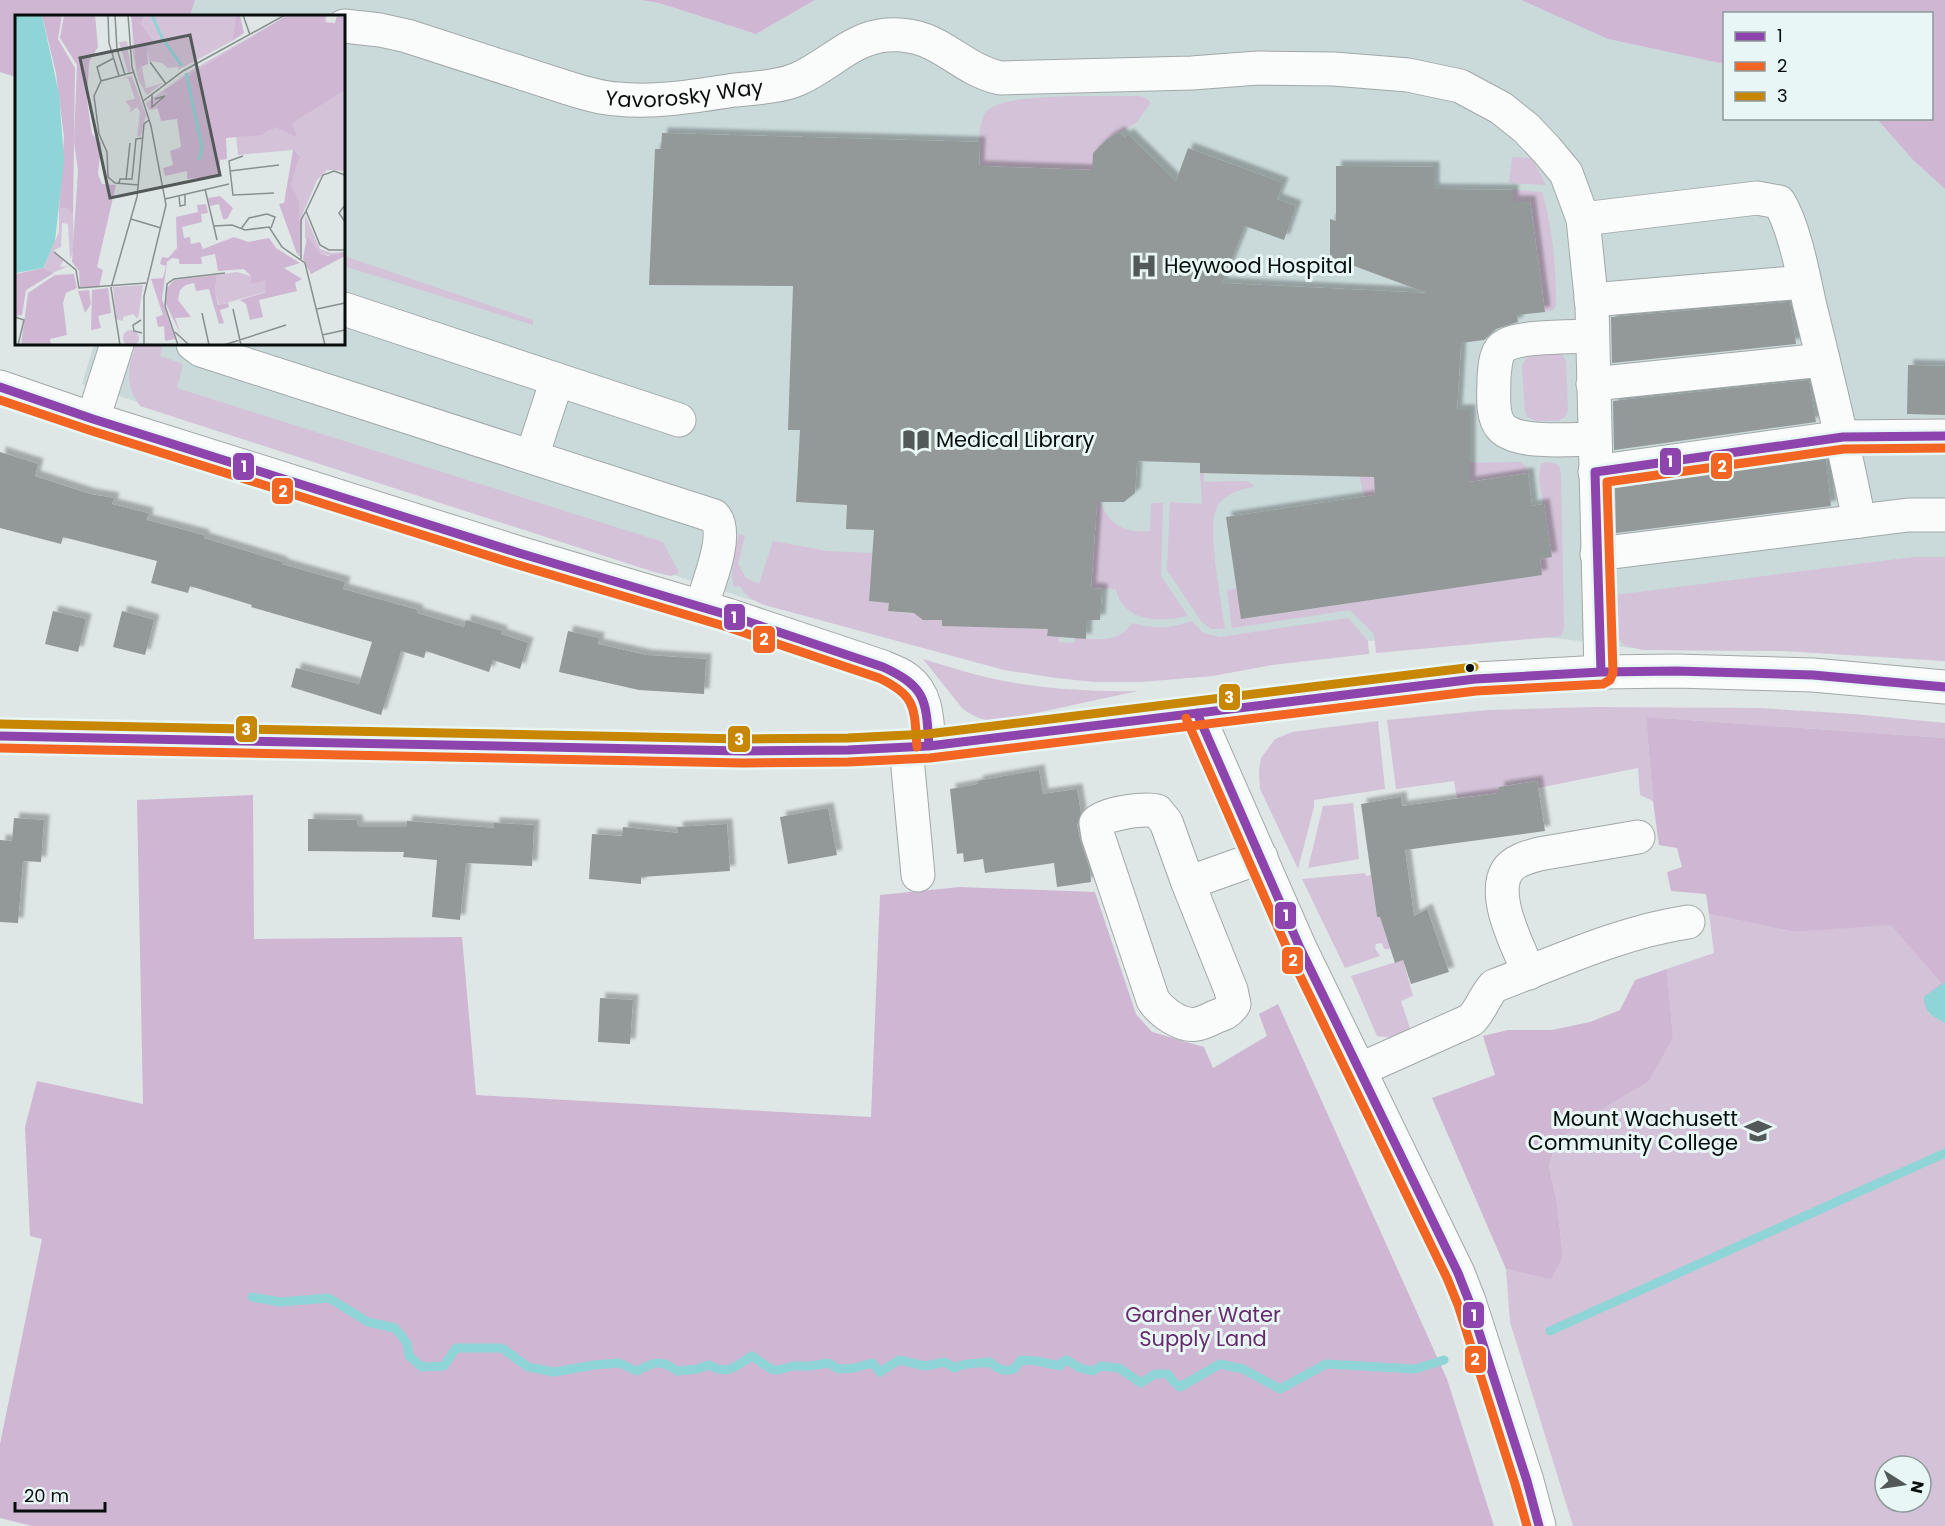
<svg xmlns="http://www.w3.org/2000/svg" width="1945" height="1526" viewBox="0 0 1945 1526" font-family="Poppins,sans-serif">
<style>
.built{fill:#cad9da}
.green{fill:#d4c2d8;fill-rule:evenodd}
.forest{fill:#cfb7d4}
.water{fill:#8fd5d7}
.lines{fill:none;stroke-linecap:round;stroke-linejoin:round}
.stream{stroke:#8fd5d7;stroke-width:9}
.building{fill:#939898;filter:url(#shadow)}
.minor-casing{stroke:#a2a8a8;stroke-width:35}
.minor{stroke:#fafbfb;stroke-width:33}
.bus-1-casing{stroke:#e8f6f6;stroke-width:14}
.bus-2-casing{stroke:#e8f6f6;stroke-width:14}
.bus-3-casing{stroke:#e8f6f6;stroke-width:14}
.bus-1{stroke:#8e44ad;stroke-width:9}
.bus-2{stroke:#f26522;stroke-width:9}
.bus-3{stroke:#c78703;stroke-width:9}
.bus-dot{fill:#080d0d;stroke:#e8f6f6;stroke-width:2}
.labels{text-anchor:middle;stroke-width:6;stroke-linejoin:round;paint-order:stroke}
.street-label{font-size:21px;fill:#080d0d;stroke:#e8f6f6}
.poi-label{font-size:21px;fill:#080d0d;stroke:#e8f6f6;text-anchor:start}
.park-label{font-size:21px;fill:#672b6b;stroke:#e8f6f6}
.inset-river{fill:none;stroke:#8fd5d7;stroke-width:3}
.inset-road{fill:none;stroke:#888f8f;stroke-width:1.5}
.view{fill:#535959;fill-opacity:0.15;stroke:#535959;stroke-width:3}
.inset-edge{fill:none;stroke:#080d0d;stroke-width:3}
.line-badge{stroke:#e8f6f6;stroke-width:2}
.badge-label{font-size:16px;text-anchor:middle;font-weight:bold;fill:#fff}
</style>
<defs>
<filter id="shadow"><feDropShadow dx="5.5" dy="-5.5" stdDeviation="1.5" flood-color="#0004"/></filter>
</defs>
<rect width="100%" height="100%" fill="#dee6e6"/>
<path class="built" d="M195,0H640L659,3L756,34L815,0H1521L1608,39L1724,64V118L1877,119L1913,160L1945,189V661L1785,651L1664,650L1631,648L1556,638L1368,641L1054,673L814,607L751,600L82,384L94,344H344V16H190Z"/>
<path class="green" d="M1068,96H1140L1146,98L1151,103L1136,123L1107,139L1093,153L1092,170L979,166C980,150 977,130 984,115C993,96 1049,98 1068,96Z
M1512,157L1532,158L1546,185L1509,183Z
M1513,190L1542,192C1553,230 1556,266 1556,305L1553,310L1545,312L1530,201H1513Z
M344,256L533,320V325L344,266Z
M136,344H163L160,356L183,364L177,388L663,542L679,573L671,576L654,572L140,406C124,383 128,369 136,344Z
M1556,352C1562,353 1564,356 1566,361L1568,410L1565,417L1558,421H1536L1527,417L1525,412L1522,367C1525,352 1544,354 1556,352Z
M1520,462L1526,466L1528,473L1364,497L1359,474L1367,464Z
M1546,462L1557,464L1560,468L1561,475L1564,628L1561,636L1376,653L1374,634L1350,610L1232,628L1227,590L1237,588L1242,619L1542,575L1540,559L1552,557L1539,478L1541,464Z
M1200,473H1204V482L1246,481L1252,484L1254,487C1240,489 1227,493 1218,505C1205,525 1222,603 1225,629H1211L1201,621L1167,570L1170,502L1202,504Z
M1072,489L1100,502C1110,525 1123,533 1150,531L1151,503H1163L1161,576L1188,616C1161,622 1123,623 1116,589L1091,588L1095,534L1078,532Z
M739,534L745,536L738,564L746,578L759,584L773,541L827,551L873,553L889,603L888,611L918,614L923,620H942L943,626L1048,629L1047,636L1059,637V642L1074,643L1075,638C1097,639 1119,644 1132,623C1153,629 1171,629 1192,621L1203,633L1220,637L1348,618L1368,641L1369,654L1272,665L1213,676L1141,682H1095L1056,678L1004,670L783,610C765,605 750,603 740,586L734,587C729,570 735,552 739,534Z
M1913,557H1945V661L1785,651L1643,650L1625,646L1618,638L1615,595Z
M923,659C946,666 968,673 990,678C1039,689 1089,692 1138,691L998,721C984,721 973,717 962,708Z
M1593,707L1760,708L1854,714L1945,723V738L1646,717L1653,801L1640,795L1638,768L1538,788L1537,781L1499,787V793L1457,798L1454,781L1396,789L1387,720L1488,710Z
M1378,721L1385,789L1314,800V807L1298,869L1260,789L1259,771L1261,758L1275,739L1292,732Z
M1353,803L1359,859L1308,868L1323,806Z
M1365,873L1366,876L1371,875L1377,917L1400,913L1390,949H1384L1382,943L1376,944L1375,948L1380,956L1345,968L1302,879Z
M1709,914L1794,932L1891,924L1941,983L1928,1013L1945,1023V1526H1573L1510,1322L1506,1269L1551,1278L1563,1257L1557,1203L1549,1166L1556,1143L1584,1119L1673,1038L1667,969L1714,953ZM1885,1466H1921V1502H1885Z
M1403,960L1413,996L1401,1001L1411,1031L1394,1038L1377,1036L1351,976Z"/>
<path class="forest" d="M0,0H195L190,16H16V77L0,72Z
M640,0H815L756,34L659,3Z
M1521,0H1945V189L1913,160L1877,119L1932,118V14H1724V64L1608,39Z
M1646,717L1945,738V1023C1931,1015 1925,1014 1924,997L1941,983L1891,925L1794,932L1709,914L1706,894L1671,891L1667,872L1682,867L1677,848L1659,845L1653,801Z
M253,795L254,939L462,937L476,1095L871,1117L880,895L960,887L1095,892L1136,1014L1152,1032L1204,1047L1213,1068L1267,1036L1259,1014L1278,1004L1447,1379L1494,1526H32L0,1518V1444L42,1239L30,1236L25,1127L37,1081L143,1104L137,800Z
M1667,969L1673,1038L1648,1082L1584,1119L1556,1143L1549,1166L1557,1203L1563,1257L1551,1279L1506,1269L1432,1098L1495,1075L1483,1036L1508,1030H1552L1590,1022L1620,1010L1635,980Z"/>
<path class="water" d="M1945,982V1023C1931,1015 1925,1014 1924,997Z"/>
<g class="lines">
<path class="stream" d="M252,1297L280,1302L329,1298L368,1322L395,1328L407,1343L409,1356L422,1367L444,1366L456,1348H502L528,1367L554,1372L594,1365L619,1363L637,1371C654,1362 661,1359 677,1371L697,1369L709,1365C729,1376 735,1366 752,1356L771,1369L778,1370L793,1366H811L828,1363L839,1369L854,1368L872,1363L880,1372L899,1360L925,1366L945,1362L954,1368C967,1362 977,1364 990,1362C997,1369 1005,1372 1014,1369L1021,1360L1037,1361L1060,1366L1062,1362L1067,1360L1080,1368L1092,1371L1102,1366L1119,1368L1141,1383L1155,1374H1168L1173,1381L1180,1387L1220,1364L1243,1369L1280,1389L1326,1364L1415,1369L1444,1360
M1550,1331L1945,1153"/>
</g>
<path class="building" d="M1119,132L1125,137L1128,134L1176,181L1188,148L1283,183L1277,199L1296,206L1284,240L1245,226L1222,283L1427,293L1330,257V219L1336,221V166L1434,167V189L1513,190V201H1530L1545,312L1517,315L1518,322L1496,329L1484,340L1461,343L1457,410H1470V482L1528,473L1532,506L1544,504L1552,557L1540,559L1542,575L1241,619L1226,517L1375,495L1374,477L1200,473V463L1137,461L1135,493L1124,502H1097L1091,588L1102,589L1100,620H1087L1086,639L1047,636L1048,629L942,626V620H923L914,613L888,611L889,603L869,601L874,530L846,529L847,505L796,502L800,430H788L793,286L649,285L655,149H661L662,133L980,142L979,166L1092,170L1093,153L1107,139Z
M1790,302L1796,344L1612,363L1611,317Z
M1908,365L1945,366V415L1907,414Z
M1809,380L1816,422L1614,450L1613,401Z
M0,452L38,464L35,476L90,494L114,498L112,504L148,513L147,520L204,535V538L282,562V564L345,582L343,589L418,610L417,613L464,627L466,620L502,631L501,634L528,643L520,669L493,660L489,672L426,651L424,658L401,651L381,715L291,687L296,668L359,684L372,642L251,607L252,605L190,586L188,593L151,583L157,561L63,537L61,544L0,528Z
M1820,459H1826L1831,506L1616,533L1615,488Z
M53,611L86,619L78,652L45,644Z
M122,611L154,620L145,655L113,647Z
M568,631L599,638L598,644L646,655L706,659L704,694L639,690L559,672Z
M1039,770L1043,794L1077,789L1081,813L1077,825L1080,839L1090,870L1091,882L1057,887L1054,863L985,873L983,859L964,862L963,853L957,854L950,789L978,784L977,781Z
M1537,781L1545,831L1405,850L1414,916L1427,909L1449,972L1411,984L1403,960L1395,963L1380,917H1377L1361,804L1401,797L1402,806L1499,793V787Z
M828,808L837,855L788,864L780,817Z
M14,818L44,820L41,862L23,861L18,923L0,922V840L12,841Z
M308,819L357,820L358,827H406L407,821L494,828V823L534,825L532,866L466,863L460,920L432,917L437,860L403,857L404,852L308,851Z
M727,824L730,871L641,877V884L589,879L592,834L622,836L623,827L678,833L677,827Z
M600,998L633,1000L630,1044L598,1042Z"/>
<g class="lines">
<defs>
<g id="minor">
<path id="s1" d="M344,26L380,30L407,36L568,88C584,93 600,98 617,99C656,103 696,96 735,90C756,88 779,87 798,79C830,65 851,38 887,35C939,31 956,68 1000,78L1192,73L1258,68L1334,69L1408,75L1460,86L1501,108L1526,128L1546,149L1566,173L1583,219L1592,306L1601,672"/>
<path d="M1583,219L1757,198L1779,202C1794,226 1803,274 1809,302C1827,375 1845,447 1859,521"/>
<path d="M1591,300L1804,282"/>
<path d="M344,309L679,420"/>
<path d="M1592,336C1573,337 1521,336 1506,345C1495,350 1495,367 1494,378C1494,391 1491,416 1501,427C1517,445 1571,439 1594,439"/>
<path d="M193,344L201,350L714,516C730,533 708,585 701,607"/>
<path d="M1593,384L1823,360"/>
<path d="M0,387L93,419L519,553L728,615L883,667C891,671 902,674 908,680C928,695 927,723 929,746"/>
<path d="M93,419L117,344"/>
<path d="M532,456L557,380"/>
<path d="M1595,472L1843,437L1945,436"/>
<path d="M1597,554L1908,515H1945"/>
<path d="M1197,713L1300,948L1458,1273L1469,1301L1527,1481L1539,1526"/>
<path d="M0,736L743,751L848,750L929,746L1475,679L1601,672L1676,671L1813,675L1945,687"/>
<path d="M906,747L918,875"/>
<path d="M1188,883L1231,990L1234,1004C1229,1012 1223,1014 1215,1017C1209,1020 1203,1023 1197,1024C1181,1027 1161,1012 1153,1000L1098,836L1096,823C1105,813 1145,808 1157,811L1166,822L1188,883L1261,857"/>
<path d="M1529,973C1519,948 1491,897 1507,871C1513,861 1528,857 1539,854L1638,837"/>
<path d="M1359,1070L1471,1020C1481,1010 1484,997 1494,986C1557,962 1621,932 1688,922"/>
</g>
</defs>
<use href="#minor" class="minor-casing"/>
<use href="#minor" class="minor"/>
<defs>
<path id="bus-1" d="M0,387L93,419L519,553L728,615L883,667C927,687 926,701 929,746
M1601,672L1595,472L1843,437L1945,436
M1197,713L1300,948L1458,1273L1469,1301L1527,1481L1539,1526
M0,736L743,751L848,750L929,746L1475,679L1601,672L1676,671L1813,675L1945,687"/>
<path id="bus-2" d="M0,400L89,430L515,564L724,626L879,678C917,696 914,708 917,747
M1186,718L1289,953L1447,1278L1458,1305L1515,1484L1527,1526
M0,748L743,763L848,762L930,758L1476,691L1603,684L1610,680L1613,673L1607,482L1844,449L1945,448"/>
<path id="bus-3" d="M0,724L743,739L848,738L928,734L1474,667"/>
</defs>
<use href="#bus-1" class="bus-1-casing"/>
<use href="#bus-2" class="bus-2-casing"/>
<use href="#bus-3" class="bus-3-casing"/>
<use href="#bus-1" class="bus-1"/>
<use href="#bus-2" class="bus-2"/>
<use href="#bus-3" class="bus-3"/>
</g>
<defs>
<symbol id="hospital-bare" viewBox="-9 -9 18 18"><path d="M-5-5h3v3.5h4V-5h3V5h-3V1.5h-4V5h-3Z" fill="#535959" stroke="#e8f6f6" stroke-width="2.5" paint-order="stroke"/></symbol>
<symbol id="library-bare" viewBox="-9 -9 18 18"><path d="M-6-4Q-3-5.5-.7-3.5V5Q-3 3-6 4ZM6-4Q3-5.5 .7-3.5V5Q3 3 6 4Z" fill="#535959" stroke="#e8f6f6" stroke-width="2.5" paint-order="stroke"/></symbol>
<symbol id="university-bare" viewBox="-9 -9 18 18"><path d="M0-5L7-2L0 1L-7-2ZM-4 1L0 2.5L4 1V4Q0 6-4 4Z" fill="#535959" stroke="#e8f6f6" stroke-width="2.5" paint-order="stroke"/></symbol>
</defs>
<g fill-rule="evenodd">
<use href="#hospital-bare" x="1125" y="247" width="38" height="38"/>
<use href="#library-bare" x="897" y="421" width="38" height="38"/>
<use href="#university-bare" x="1739" y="1112" width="38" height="38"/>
</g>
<circle class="bus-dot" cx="1470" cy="668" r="5"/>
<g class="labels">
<g class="street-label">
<text dy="7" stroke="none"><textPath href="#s1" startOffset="351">Yavorosky Way</textPath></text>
</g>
<g class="poi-label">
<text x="1164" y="273">Heywood Hospital</text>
<text x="936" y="447">Medical Library</text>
<text x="1738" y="1126" text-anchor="end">Mount Wachusett<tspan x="1738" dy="24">Community College</tspan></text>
</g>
<g class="park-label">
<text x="1203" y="1322">Gardner Water<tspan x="1203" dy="24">Supply Land</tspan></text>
</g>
</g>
<g transform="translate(15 15)">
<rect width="330" height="330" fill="#dee6e6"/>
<path d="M130,0H221L217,26L163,55V52L153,53L147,48L134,46L132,33L139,26L126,9ZM273,0H311L312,33H330V156L312,155L302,165L288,198L285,241H283L284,190L276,170L285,139L277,135L223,140L221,120L165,89L134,95L131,88L172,58ZM117,21L121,53L127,52L131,73L148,68L132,80L123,65L118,39ZM112,26L116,56L113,58L104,27ZM117,61L131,100L126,121L122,122L125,97L122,92L114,98L116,93L110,86L120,84L113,63L104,64ZM52,193L58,200L59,234L55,245L53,209L47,208L46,232L39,235L48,246L45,252L54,251L37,258L28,253L44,217V194ZM290,200L305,234L316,238L330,237L316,241L305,238L290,223ZM222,257L250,265L253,276L204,290L200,276L202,260ZM128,270L123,304L118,299L108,302V306L101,304L98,272ZM108 323a8 8 0 1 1 16 0a8 8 0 1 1-16 0Z" fill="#d4c2d8"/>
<path d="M27,0H47L43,24L60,53L58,200L52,193L44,194L49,122L41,58ZM49,0H80L83,32L74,47L72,85L77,119L86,128L83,159L87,169L101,170L82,252L88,255L84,272H65L64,256L57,247L63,155L59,127L62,50L45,23ZM116,0H130L126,9L139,26L132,33L133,49L121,54ZM221,0H225L229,18L217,26ZM273,0H310L308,7L320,8L322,0L330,3V75L277,108L282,122L260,112L246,120L211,123L212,144L205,145L204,161L172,164V156L150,161L148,153L158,150L155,136L166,132L162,104L146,106L142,91L153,79L148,76ZM278,135L285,140L276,170L284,187L285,237L282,239L264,189L269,188ZM205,181L218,193L212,204H208L204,189L195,191L193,183ZM191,189L193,198L186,199L187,207L167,212L169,223L175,222L176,229L185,227L188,234L219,222L233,227L254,223L261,233L285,248L269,253L287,264L280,268L282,276L244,285L248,302L235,305L231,289L225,285L251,277L250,265L236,269V261L229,254L203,256L200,239L186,242L187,249H164V244L157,243L152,247L147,284L160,324L150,326L149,311L143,312L141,302L148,300L136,264L148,263L151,251L145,249L147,242L153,243L162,233L161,202L183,197L182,190ZM292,221L305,238L313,241L330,237V241L296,259L288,244ZM28,253L39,258L11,275L7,300L0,301L1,259ZM59,259L62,273L51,278L48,288L52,320L35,324L36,330H6L13,278L40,260ZM202,260L200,276L203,290L213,288L214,292L205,295L209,308L204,309L194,274L181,276L179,268L171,270L165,275L163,285L176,302L160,303L166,320L151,289L152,273L159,265ZM93,273L96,298L83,301L86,313L76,315L77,275ZM74,275L76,289L70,298L63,276Z" fill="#cfb7d4"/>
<path d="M0,0H27L44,79L49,145L40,226L28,253L1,258L0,268Z" fill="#8fd5d7"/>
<path class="inset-river" d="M137,0L147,23L167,51M171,58L187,132L184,145"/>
<path class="inset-road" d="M93,0L94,28L104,61M100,0L102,34L110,60M113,0L117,52L136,111L151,190L129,281V330M228,0L235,20M135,47L151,69M119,57L86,66L79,81L84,119L92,137L93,162L100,168L124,170M86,66L82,52L99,43M137,79V92L150,81L140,84M128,86L168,56L270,0M228,141L214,146L218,180L259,178M215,156L264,150M330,160L319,156L308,160L291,196L305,230L314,235H330M111,165L115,128M104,168L105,164H117L121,124L128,123M190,174L202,225M164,181L165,191L170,190V179M150,184L214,169M330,190L324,198L330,207M116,204L146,213M199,211L217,210L230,215L254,212L267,232L290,248L310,330M226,214L234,203L252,199L260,202L256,213M39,237L61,255L64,273L131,268M286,244V205L291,196M218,294L226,330M302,294L330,288M187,298L194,330M0,302L9,305L3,330M126,305L118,310L119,316L127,318M160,317L174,330M307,320L330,315M105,330L96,273L122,182L129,109L134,105M163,330L150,291L152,269L159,264L210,258M209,330L271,310"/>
<path class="view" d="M175,20L205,160L95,183L65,43Z"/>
<rect width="330" height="330" class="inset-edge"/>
</g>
<g class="line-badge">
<rect x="1659" y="447" width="23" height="29" rx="6" fill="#8e44ad"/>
<rect x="1710" y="452" width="23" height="28" rx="6" fill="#f26522"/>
<rect x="232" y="452" width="23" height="29" rx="6" fill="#8e44ad"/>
<rect x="271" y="477" width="23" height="28" rx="6" fill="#f26522"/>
<rect x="723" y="603" width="23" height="28" rx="6" fill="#8e44ad"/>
<rect x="752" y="625" width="24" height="29" rx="6" fill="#f26522"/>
<rect x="1218" y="683" width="23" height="28" rx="6" fill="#c78703"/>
<rect x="235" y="715" width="23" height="28" rx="6" fill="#c78703"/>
<rect x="727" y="725" width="24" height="28" rx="6" fill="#c78703"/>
<rect x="1274" y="901" width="23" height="29" rx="6" fill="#8e44ad"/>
<rect x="1281" y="946" width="23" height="29" rx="6" fill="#f26522"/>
<rect x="1462" y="1301" width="23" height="28" rx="6" fill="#8e44ad"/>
<rect x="1464" y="1345" width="23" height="29" rx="6" fill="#f26522"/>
</g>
<g class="badge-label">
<text x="1670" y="467">1</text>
<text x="1722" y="472">2</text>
<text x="244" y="472">1</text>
<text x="283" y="497">2</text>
<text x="734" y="623">1</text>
<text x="764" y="645">2</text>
<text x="1229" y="703">3</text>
<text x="246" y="735">3</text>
<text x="739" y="745">3</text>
<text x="1286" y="921">1</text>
<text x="1293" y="966">2</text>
<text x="1474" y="1321">1</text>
<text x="1475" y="1365">2</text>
</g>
<rect x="1723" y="12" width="210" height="108" fill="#e8f6f6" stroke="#8e9999" stroke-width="1.5"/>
<rect x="1735" y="32" width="30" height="9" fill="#8e44ad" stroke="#8e9999" stroke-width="1.5"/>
<text x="1777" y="42" font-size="18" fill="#080d0d">1</text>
<rect x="1735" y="62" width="30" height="9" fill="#f26522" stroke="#8e9999" stroke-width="1.5"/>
<text x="1777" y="72" font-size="18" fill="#080d0d">2</text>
<rect x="1735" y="92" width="30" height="9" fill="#c78703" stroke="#8e9999" stroke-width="1.5"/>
<text x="1777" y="102" font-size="18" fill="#080d0d">3</text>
<g transform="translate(1903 1484) rotate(102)"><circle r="28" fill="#e8f6f6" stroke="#8e9999" stroke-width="1.5"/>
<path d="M0-4.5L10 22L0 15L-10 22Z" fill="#535959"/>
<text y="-9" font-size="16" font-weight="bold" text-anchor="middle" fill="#080d0d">N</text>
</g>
<path d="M15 1502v9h90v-9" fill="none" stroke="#080d0d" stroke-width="3"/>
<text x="24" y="1502" font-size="18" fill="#080d0d" stroke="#e8f6f6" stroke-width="4.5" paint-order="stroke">20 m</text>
</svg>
